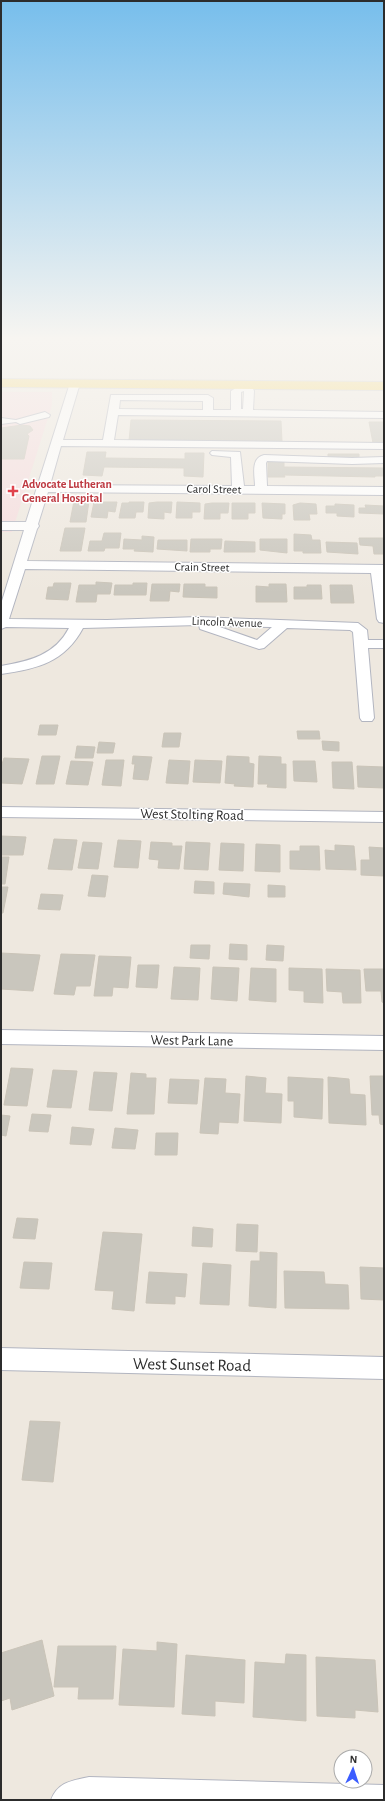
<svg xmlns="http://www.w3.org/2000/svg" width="385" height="1801" viewBox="0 0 385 1801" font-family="'Alegreya Sans',sans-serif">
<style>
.medical{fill:#f5dcdd}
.building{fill:#c9c6bd;stroke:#cac4b8}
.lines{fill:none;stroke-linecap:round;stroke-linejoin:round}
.minor-casing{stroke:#b2b5c0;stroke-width:2}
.major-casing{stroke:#c8c8c8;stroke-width:2}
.minor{fill:#fff;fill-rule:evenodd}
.major{fill:#f5d35d;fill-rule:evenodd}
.health-dot{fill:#e0444e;stroke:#fff;stroke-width:1.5}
.labels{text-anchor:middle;stroke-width:3;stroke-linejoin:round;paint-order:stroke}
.far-health-label{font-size:12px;font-weight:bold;fill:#be3a42;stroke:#fff;text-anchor:start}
.far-street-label{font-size:12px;fill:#2c2c2c;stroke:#fff}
.street-label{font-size:14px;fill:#2c2c2c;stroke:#fff}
.near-street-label{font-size:17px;fill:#2c2c2c;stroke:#fff}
</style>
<rect width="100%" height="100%" fill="#eee8df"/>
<path class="medical" d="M1,392H52V405L12,532H1Z"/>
<path class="building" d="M131,420L281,421L282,442L129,441Z
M369,422H384V443H373Z
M22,425L30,426L33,430L27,434L29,436L24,459H1V428Z
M87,452H106L105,458L185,459V453H204L203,477L184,476V468L104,467L102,476L83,475Z
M328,454H359V459H328Z
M268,460H284V467L384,468V476H375V477L284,475L285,477H268Z
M74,501H89L86,522H70Z
M94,502H117L115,512L108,511L107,518L91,517Z
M129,502H144L143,512H136L135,518H119L122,503H129Z
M157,502H172L171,513L164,512V519L148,518L149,503Z
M177,502L200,503V512H192V518H176Z
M212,503H229L228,513H220V519H204L205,504Z
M232,503H255V513H248V519H232Z
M262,503L285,504V514H282V519L263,518Z
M300,503L316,504L317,514H309L310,520H294L293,505Z
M335,504L354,505V517L337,516V513H326V506H335Z
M365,505L384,506V514L359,513V508H366Z
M65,528H85L81,551H60Z
M104,533H121L119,548H105L104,551H88L90,541H102Z
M294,534L311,535L312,540H320L321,553H303V551H294Z
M142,536L154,537L153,552L134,551L135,549H123L124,539L142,540Z
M359,538H384V554H374L373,546L360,545Z
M191,539H222L221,549H210V552H190Z
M260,539H287V553L260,550Z
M158,540H187V551L157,549Z
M225,541L255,542V552H224Z
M326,542L357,543L358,554L327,552Z
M96,582L112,583L110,594H97L96,602H76L79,585H96Z
M54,583H71L68,600L46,599L48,587H53Z
M133,583H147L146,595H114L115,585H133Z
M152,584H180L179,592L170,591L169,601H150Z
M184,584H205V587H217V598L183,597Z
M269,584H286L287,602H256V586L269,587Z
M307,585H321L322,599H294V587H307Z
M330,585H352L354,603H331Z
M40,725H58L56,735H38Z
M297,731H319L320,739H298Z
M164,733H181L179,747H162Z
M322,741L339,742V751L323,750Z
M99,742L115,743L113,753H97Z
M77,746L95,747L93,758H75Z
M42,756H60L54,784H36Z
M133,756L152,757L148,780L133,779L135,764H132Z
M227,756L249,757V763L254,764L253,787L234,786L235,784L225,783Z
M259,756L281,757V764H286V788L267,787L268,784H258Z
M4,758L29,759L22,784L1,783V767Z
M106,760H124L121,786L102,785Z
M169,760L190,761L188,784L166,783Z
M195,760L222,761L220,783L193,782Z
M71,761L93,762L88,785L66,784Z
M293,761H315L317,782L294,781Z
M332,762H352L354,789L333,788Z
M357,766L384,767V788L358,787Z
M1,836L26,837L23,855H1Z
M54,839L77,840L72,870L48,869Z
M118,840L141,841L138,868L114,867Z
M83,842L102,843L98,869L78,868Z
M151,842L172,843V846H182L179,869L158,868L159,860L149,859Z
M186,842L210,843L208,870L184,869Z
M221,843L244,844L243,871L219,870Z
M256,844L280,845V872L255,871Z
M335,845L354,846L356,870L326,869L325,850L335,851Z
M300,846H319L320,870L290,869V851H300Z
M369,847L384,848V876L361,875V860H370Z
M1,857H9L5,884H1Z
M92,875L108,876L105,897L88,896Z
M195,881L214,882V894L194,893Z
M224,883L250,884L249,897L223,894Z
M268,885L285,886V897H268Z
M1,887H8L3,913H1Z
M41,894L63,895L60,910L38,909Z
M230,944L247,945V960L229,959Z
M191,945H210L209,959L190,958Z
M267,945L284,946L283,961L266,960Z
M1,953L40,955L33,991L1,989Z
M61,954L95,955L90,986H76L74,995L54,994Z
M99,956L131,957L128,988L113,987L112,996H94Z
M138,965H159L157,988L136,987Z
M174,967L200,968L198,1000L171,999Z
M213,967L239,968L237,1001L211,999Z
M251,968L276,969V1002L249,1000Z
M289,968L322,969L323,1003L304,1002V991L289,990Z
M326,969L360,970L361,1003H343L342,992L327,991Z
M364,969H384V1003L382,1002L381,991H366Z
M11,1068L33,1069L27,1106L4,1105Z
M53,1070L77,1071L71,1108L47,1107Z
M94,1072L117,1073L112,1111L89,1110Z
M131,1073L146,1074V1078H156L154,1114H127Z
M246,1076L266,1078L265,1093L282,1094L281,1123L244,1121Z
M370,1076H384V1125L380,1124L379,1115H372Z
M288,1077L323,1079L322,1119L294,1117V1101H288Z
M328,1077L349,1079L350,1094L365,1095L366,1125L329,1123Z
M205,1078L226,1079L225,1093L240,1094L238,1123L219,1122L218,1134L200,1133Z
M170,1079L199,1080L197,1104L168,1103Z
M32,1114L51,1115L48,1132L29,1131Z
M1,1115L10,1116L6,1136L1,1135Z
M72,1127L94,1129L91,1145L70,1144Z
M115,1128L138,1130L135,1149L112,1148Z
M156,1133H178L177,1155H155Z
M17,1218L38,1219L35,1239L13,1238Z
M237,1224L258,1225L257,1252L236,1251Z
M193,1227L213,1229L212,1247L192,1246Z
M103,1232L142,1234L134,1311L112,1309L114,1291L95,1290Z
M260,1252L277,1253L276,1308L249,1306L251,1261H260Z
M24,1262L52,1263L49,1289L20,1288Z
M203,1263L231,1265L229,1305L200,1304Z
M360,1267L384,1268V1300L361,1299Z
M284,1271L324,1272L325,1284L348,1285L349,1309L285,1308Z
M149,1272L187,1274L185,1297L175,1296V1304L146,1303Z
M30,1421L60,1422L53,1482L22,1480Z
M42,1640L54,1696L12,1710L10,1698L1,1701V1653Z
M157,1642L177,1644L174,1707L119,1705L123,1649L157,1651Z
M58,1646H116L113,1699H78L79,1687H54Z
M286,1654L306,1655V1721L253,1717L255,1662L285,1664Z
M186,1655L245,1660L244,1703L215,1701V1716L182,1714Z
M316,1657L375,1660L378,1712L355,1710V1718L317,1716Z"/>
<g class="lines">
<defs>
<path id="minor" d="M75,380L80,383L63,440H103L111,395H208L213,398V410H231V391L246,382L250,383L254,391L253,410L384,412V418L118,415L114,440L384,443V449L61,446L50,485L232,486L231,457L212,455L210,453L212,451L240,452L244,486H255C255,476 250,458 264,455L352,458L384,457V463L352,464L267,461L266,463L267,486L384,487V495L48,492L38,524L39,526L37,529L27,561L384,565V623L379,622L377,619L371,573L25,569L9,619L107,620L199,617L358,623L367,630L368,640H384V648H368L374,718L372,721H362L360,718L353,632L350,630L287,628L264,648L259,649L200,629L199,625L83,628C65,662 37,669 1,674V666C30,661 55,655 69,628L6,627L1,629V604L24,530H1V522H26L70,383ZM244,391L243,409H241V392ZM120,400L203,401V410L119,409ZM217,626L272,627L257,640Z
M45,412L50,415L49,417L20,424L16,422L1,424V418L16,420Z
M1,807L384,812V822L1,817Z
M1,1030L384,1036V1050L1,1044Z
M1,1348L384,1357V1379L1,1370Z
M89,1777L384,1785V1800H51C58,1782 71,1781 89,1777Z"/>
<path id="major" d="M1,379L384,382V390L1,387Z"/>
</defs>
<use href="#minor" class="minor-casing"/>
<use href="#major" class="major-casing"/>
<use href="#minor" class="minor"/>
<use href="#major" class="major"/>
</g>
<linearGradient id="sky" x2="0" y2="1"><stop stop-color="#77beec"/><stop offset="0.57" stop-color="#f7f5f1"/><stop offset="1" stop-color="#f7f5f1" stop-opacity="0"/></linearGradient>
<rect width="385" height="593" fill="url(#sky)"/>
<path class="health-dot" d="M11 485h4v4h4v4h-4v4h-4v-4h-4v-4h4z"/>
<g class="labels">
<g class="far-health-label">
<text x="22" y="488">Advocate Lutheran<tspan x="22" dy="14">General Hospital</tspan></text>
</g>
<g class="far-street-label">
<text transform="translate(214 489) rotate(1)" y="4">Carol Street</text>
<text transform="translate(202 567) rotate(1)" y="4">Crain Street</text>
<text transform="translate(227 622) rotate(2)" y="4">Lincoln Avenue</text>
</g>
<g class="street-label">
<text transform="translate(192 814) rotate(1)" y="5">West Stolting Road</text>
<text transform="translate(192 1040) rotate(1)" y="5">West Park Lane</text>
</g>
<g class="near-street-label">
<text transform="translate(192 1364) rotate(1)" y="6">West Sunset Road</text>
</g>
</g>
<rect width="385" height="1801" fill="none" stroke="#2c2c2c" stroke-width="4"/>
<g transform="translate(353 1769) rotate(3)"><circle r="19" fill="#ffffff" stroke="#ababab"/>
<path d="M0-3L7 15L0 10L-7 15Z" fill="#3b5dff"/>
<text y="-6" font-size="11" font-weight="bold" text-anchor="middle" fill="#2c2c2c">N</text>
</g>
</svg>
